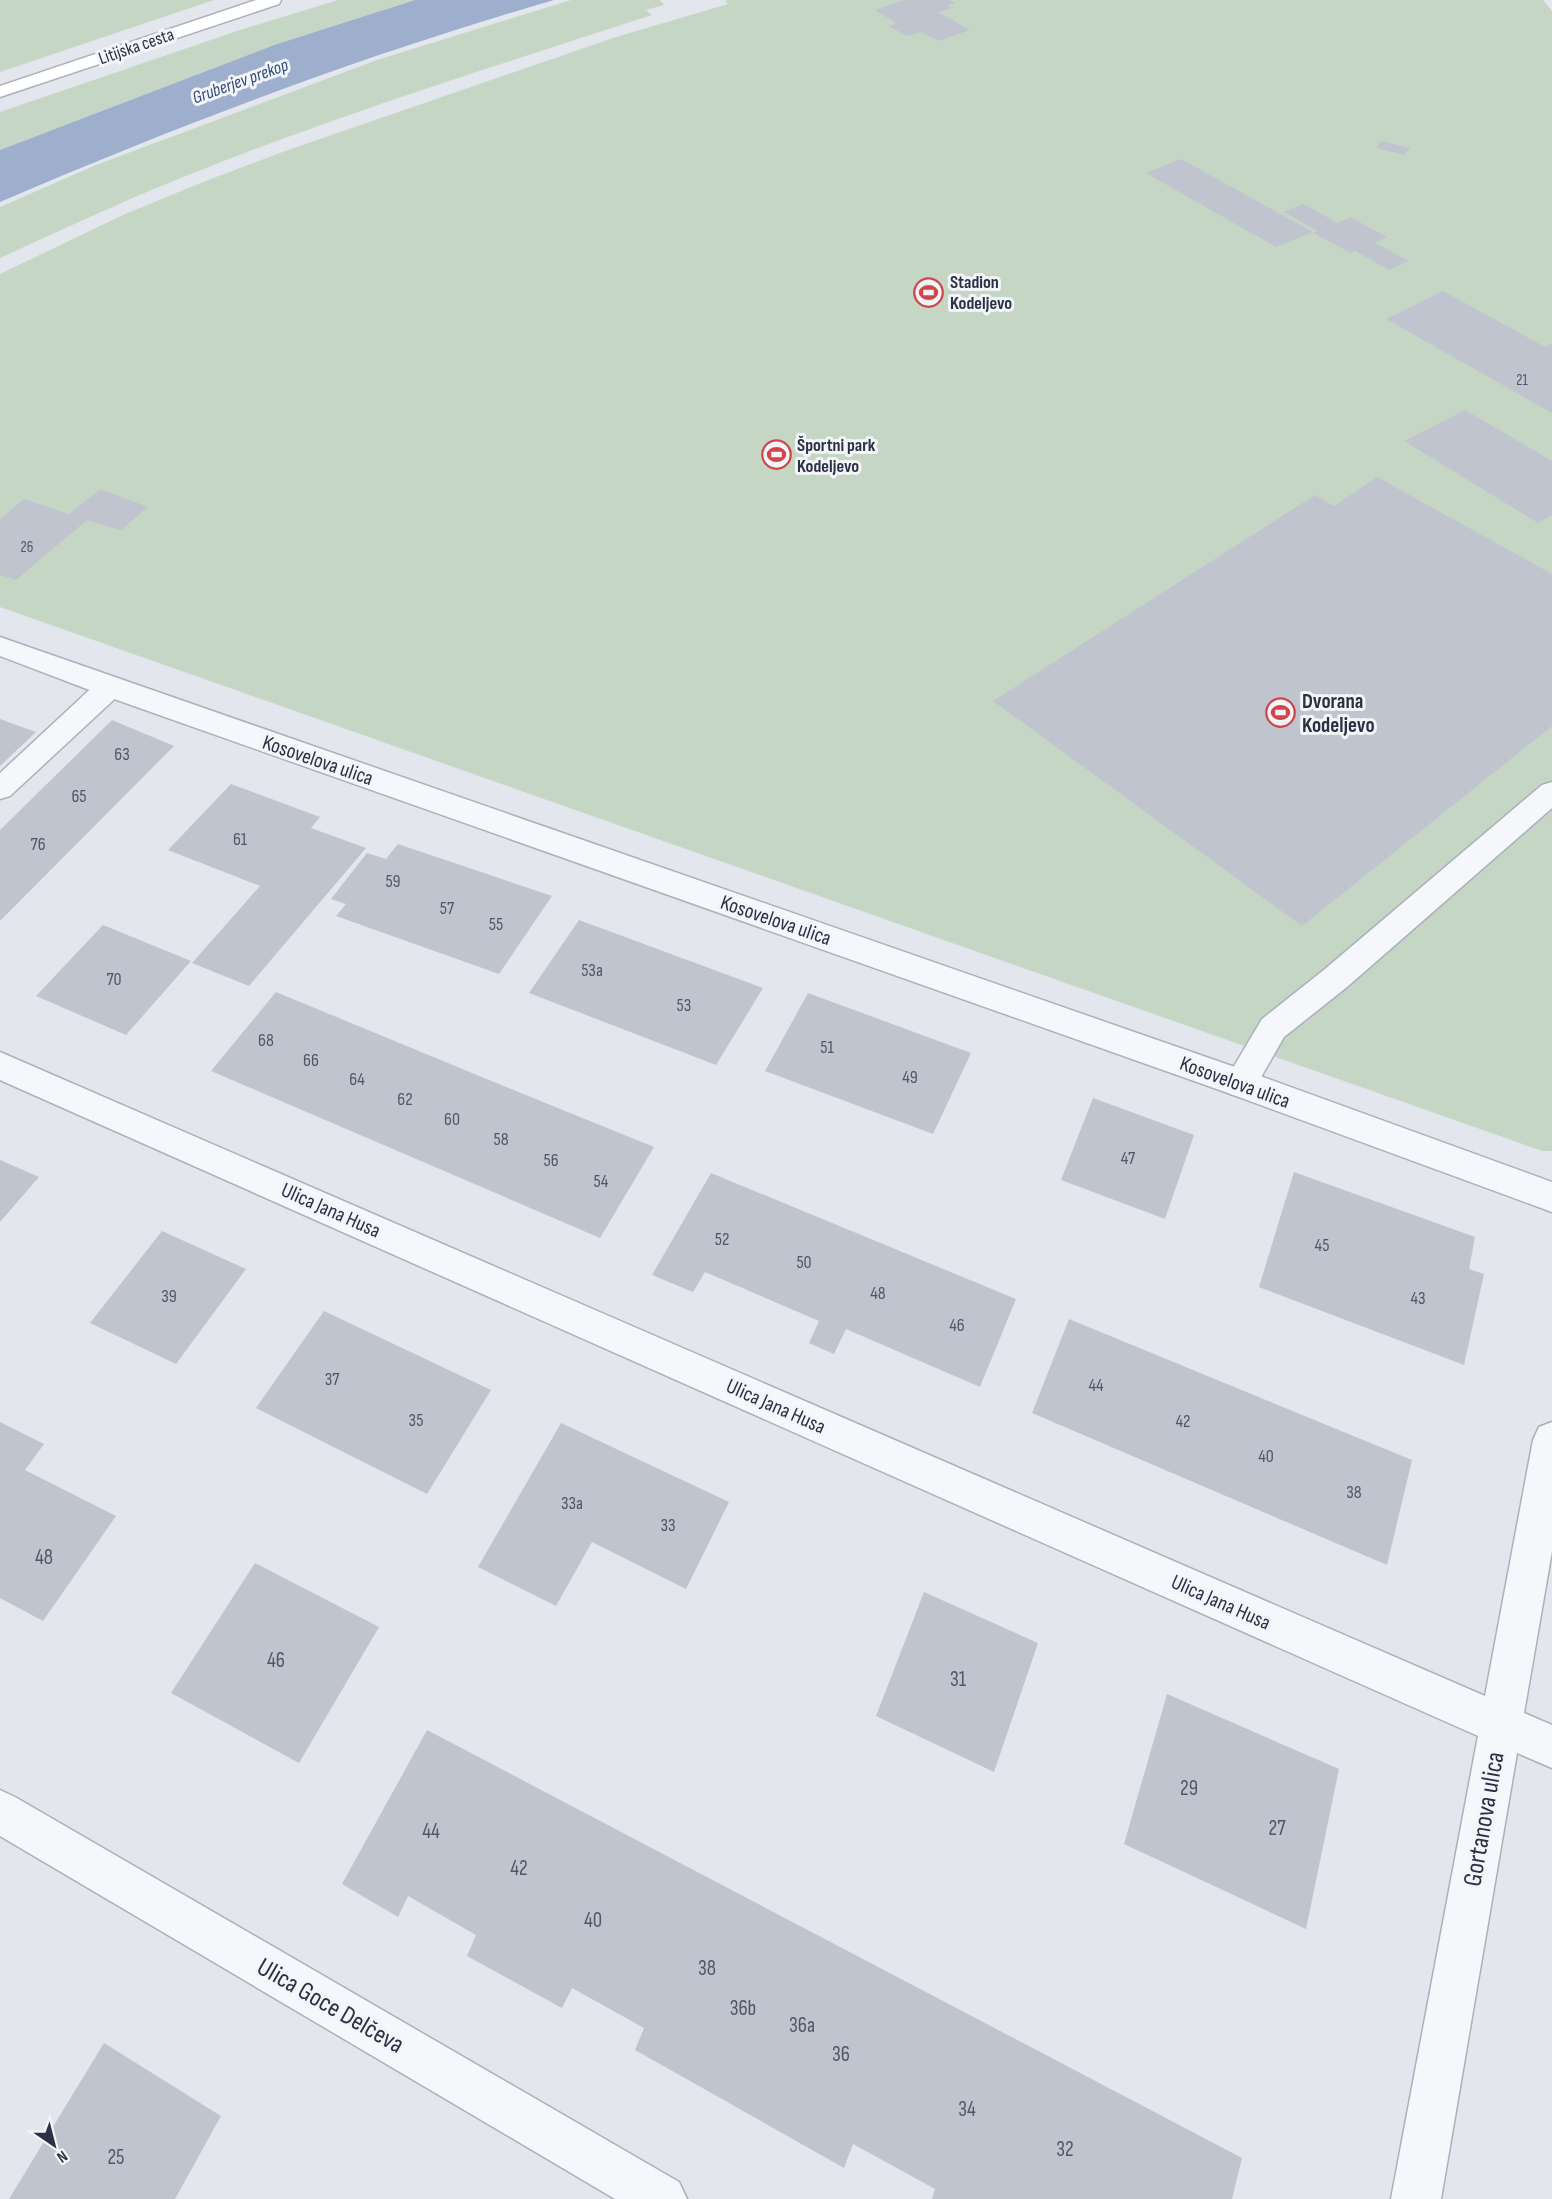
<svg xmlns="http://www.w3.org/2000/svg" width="1552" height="2199" viewBox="0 0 1552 2199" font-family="'Sofia Sans Condensed',sans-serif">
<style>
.green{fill:#c6d6c4}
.water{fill:#9dafcd}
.building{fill:#c0c4cf}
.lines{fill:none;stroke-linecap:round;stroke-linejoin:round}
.lane-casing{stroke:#acb0ba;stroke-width:3}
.street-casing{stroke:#acb0ba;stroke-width:3}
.secondary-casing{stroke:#acb0ba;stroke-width:3}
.lane{fill:#f6f7fa;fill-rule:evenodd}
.street{fill:#f6f7fa;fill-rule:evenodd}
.secondary{fill:#fff;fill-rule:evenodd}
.labels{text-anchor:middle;stroke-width:6;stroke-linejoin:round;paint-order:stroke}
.far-number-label{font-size:15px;fill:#505668}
.far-street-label{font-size:18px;fill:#2a3145;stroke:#f3f5f9}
.far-water-label{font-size:18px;font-style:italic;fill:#324b7b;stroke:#f3f5f9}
.far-poi-label{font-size:18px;font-weight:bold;fill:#2a3145;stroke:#f3f5f9;text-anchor:start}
.number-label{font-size:18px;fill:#505668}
.poi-label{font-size:21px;font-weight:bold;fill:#2a3145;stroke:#f3f5f9;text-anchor:start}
.street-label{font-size:21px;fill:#2a3145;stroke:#f3f5f9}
.near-number-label{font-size:21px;fill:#505668}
.near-street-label{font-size:26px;fill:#2a3145;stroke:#f3f5f9}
</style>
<rect width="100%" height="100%" fill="#e3e6ec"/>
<path class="green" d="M0,0H214L0,72Z
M338,0H415L274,45L0,150V112L240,30Z
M571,0H660L664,5L646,10L652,15C489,68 325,119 166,184C110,207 55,233 0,258V207L96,165L377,60Z
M728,0H1543L1552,11V1151H1542L0,607V274L123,215L203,182L288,150L616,37L728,4L725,1Z"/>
<path class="water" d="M415,0H554C364,55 181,124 0,202V150L274,45Z"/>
<path class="building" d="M904,0H950L955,3L948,6L952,8L938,12L970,30L938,41L921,32L906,36L889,26L896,23L875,10Z
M1381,141L1410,148L1404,155L1376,148Z
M1181,159L1293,221L1313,232L1276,247L1146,173Z
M1303,204L1338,223L1350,217L1387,237L1375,243L1409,261L1389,270L1355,251L1351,253L1313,233L1318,231L1284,212Z
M1443,291L1545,347L1552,343V413L1386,319Z
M1465,410L1552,461V515L1538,523L1404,441Z
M1377,477L1552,574V726L1302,926L993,701L1315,495L1334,506Z
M100,489L148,507L121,530L87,520L16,580L0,575V519L24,499L69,514Z
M0,719L36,732L0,766Z
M112,720L174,746L0,921V830Z
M231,784L320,817L311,828L366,848L249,986L192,963L260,886L168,850Z
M398,844L552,896L499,974L336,916L346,904L331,899L367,853L386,859Z
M579,920L763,988L716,1065L529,993Z
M103,925L191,961L126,1035L36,996Z
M276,992L506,1087L654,1147L600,1238L211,1071Z
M808,993L971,1053L933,1134L765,1071Z
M1093,1098L1194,1135L1165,1219L1061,1180Z
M0,1160L39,1177L0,1222Z
M1294,1172L1475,1237L1469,1269L1484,1274L1464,1365L1259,1287Z
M711,1173L1016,1299L980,1387L846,1329L834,1354L809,1343L819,1321L705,1272L693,1292L652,1275Z
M162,1231L246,1269L176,1364L90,1323Z
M324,1311L491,1390L427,1494L256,1408Z
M1069,1319L1412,1460L1387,1565L1032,1413Z
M0,1422L44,1444L25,1470L116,1516L43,1621L0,1598Z
M561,1423L729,1502L686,1589L592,1542L556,1606L478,1567Z
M255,1563L379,1627L299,1763L171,1693Z
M924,1592L1038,1643L994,1772L876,1716Z
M1167,1694L1339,1769L1306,1929L1124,1844Z
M427,1730L1242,2158L1232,2199H932L935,2189L853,2144L844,2168L635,2050L644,2028L572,1988L562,2008L467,1956L476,1935L408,1896L398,1917L342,1884Z
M104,2043L221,2116L175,2199H9Z"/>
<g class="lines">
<defs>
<path id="lane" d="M110,678L120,680L123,687L120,694L10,796L0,799V773L100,680Z
M1552,782V808L1347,987L1284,1037L1252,1093L1240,1097L1228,1093L1224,1083L1262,1019L1325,969L1542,785Z"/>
<path id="street" d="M0,637L1252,1073L1552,1182V1212L1228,1093L100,694L0,656Z
M0,1052L1485,1696L1533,1440L1539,1427L1552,1422V1551L1524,1713L1552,1725V1768L1517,1753L1441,2199H1391L1478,1736L0,1080Z
M0,1790L15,1797L679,2182L687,2199H615L0,1836Z"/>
<path id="secondary" d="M256,0H281L279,4L0,97V86Z"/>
</defs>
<use href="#lane" class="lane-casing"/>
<use href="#street" class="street-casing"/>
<use href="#secondary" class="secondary-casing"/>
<use href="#lane" class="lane"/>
<use href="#street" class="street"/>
<use href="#secondary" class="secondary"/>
</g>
<defs>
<symbol id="stadium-ring" viewBox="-11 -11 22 22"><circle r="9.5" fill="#f3f5f9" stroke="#d4454b" stroke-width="1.5"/><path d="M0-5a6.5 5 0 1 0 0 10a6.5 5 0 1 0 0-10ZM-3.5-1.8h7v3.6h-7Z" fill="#d4454b"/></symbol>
</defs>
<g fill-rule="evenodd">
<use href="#stadium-ring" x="912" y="276" width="33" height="33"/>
<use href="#stadium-ring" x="760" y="438" width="33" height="33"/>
<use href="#stadium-ring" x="1264" y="696" width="33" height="33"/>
</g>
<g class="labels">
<g class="far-number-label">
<text x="1522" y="385">21</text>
<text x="27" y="552">26</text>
</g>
<g class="far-street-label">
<text transform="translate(136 46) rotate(-19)" y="6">Litijska cesta</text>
</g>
<g class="far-water-label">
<text transform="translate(240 81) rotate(-20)" y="6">Gruberjev prekop</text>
</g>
<g class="far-poi-label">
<text x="950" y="288">Stadion<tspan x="950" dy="21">Kodeljevo</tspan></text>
<text x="797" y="451">Športni park<tspan x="797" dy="21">Kodeljevo</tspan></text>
</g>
<g class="number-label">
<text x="122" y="760">63</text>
<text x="79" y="802">65</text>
<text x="240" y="845">61</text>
<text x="38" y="850">76</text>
<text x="393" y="887">59</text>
<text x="447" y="914">57</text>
<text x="496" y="930">55</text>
<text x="592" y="976">53a</text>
<text x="114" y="985">70</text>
<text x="684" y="1011">53</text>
<text x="266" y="1046">68</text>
<text x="827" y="1053">51</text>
<text x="311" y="1066">66</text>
<text x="910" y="1083">49</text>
<text x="357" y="1085">64</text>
<text x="405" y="1105">62</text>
<text x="452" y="1125">60</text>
<text x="501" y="1145">58</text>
<text x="1128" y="1164">47</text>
<text x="551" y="1166">56</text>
<text x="601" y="1187">54</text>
<text x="722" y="1245">52</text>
<text x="1322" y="1251">45</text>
<text x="804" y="1268">50</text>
<text x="878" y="1299">48</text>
<text x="169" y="1302">39</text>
<text x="1418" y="1304">43</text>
<text x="957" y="1331">46</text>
<text x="332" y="1385">37</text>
<text x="1096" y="1391">44</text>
<text x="416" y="1426">35</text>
<text x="1183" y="1427">42</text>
<text x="1266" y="1462">40</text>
<text x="1354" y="1498">38</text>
<text x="572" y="1509">33a</text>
<text x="668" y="1531">33</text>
</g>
<g class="poi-label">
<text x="1302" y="708">Dvorana<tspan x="1302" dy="24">Kodeljevo</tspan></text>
</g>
<g class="street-label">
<text transform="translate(318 760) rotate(19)" y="7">Kosovelova ulica</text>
<text transform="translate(776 920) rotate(19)" y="7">Kosovelova ulica</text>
<text transform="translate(1235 1082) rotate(20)" y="7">Kosovelova ulica</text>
<text transform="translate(331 1210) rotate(24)" y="7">Ulica Jana Husa</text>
<text transform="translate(776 1406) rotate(24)" y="7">Ulica Jana Husa</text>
<text transform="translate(1221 1602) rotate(24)" y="7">Ulica Jana Husa</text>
</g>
<g class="near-number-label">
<text x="44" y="1564">48</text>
<text x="276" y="1667">46</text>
<text x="958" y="1686">31</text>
<text x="1189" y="1795">29</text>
<text x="1277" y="1835">27</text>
<text x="431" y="1838">44</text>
<text x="519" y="1875">42</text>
<text x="593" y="1927">40</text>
<text x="707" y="1975">38</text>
<text x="743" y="2015">36b</text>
<text x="802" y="2032">36a</text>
<text x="841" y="2061">36</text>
<text x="967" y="2116">34</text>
<text x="1065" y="2156">32</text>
<text x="116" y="2164">25</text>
</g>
<g class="near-street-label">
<text transform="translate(1483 1819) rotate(-80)" y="9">Gortanova ulica</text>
<text transform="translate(331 2005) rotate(30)" y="9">Ulica Goce Delčeva</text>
</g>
</g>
<g transform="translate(54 2145) rotate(145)" stroke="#f3f5f9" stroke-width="4.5" paint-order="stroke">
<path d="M0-4.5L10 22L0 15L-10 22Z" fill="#2a3145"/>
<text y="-9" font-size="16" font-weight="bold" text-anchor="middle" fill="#2a3145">N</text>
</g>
</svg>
